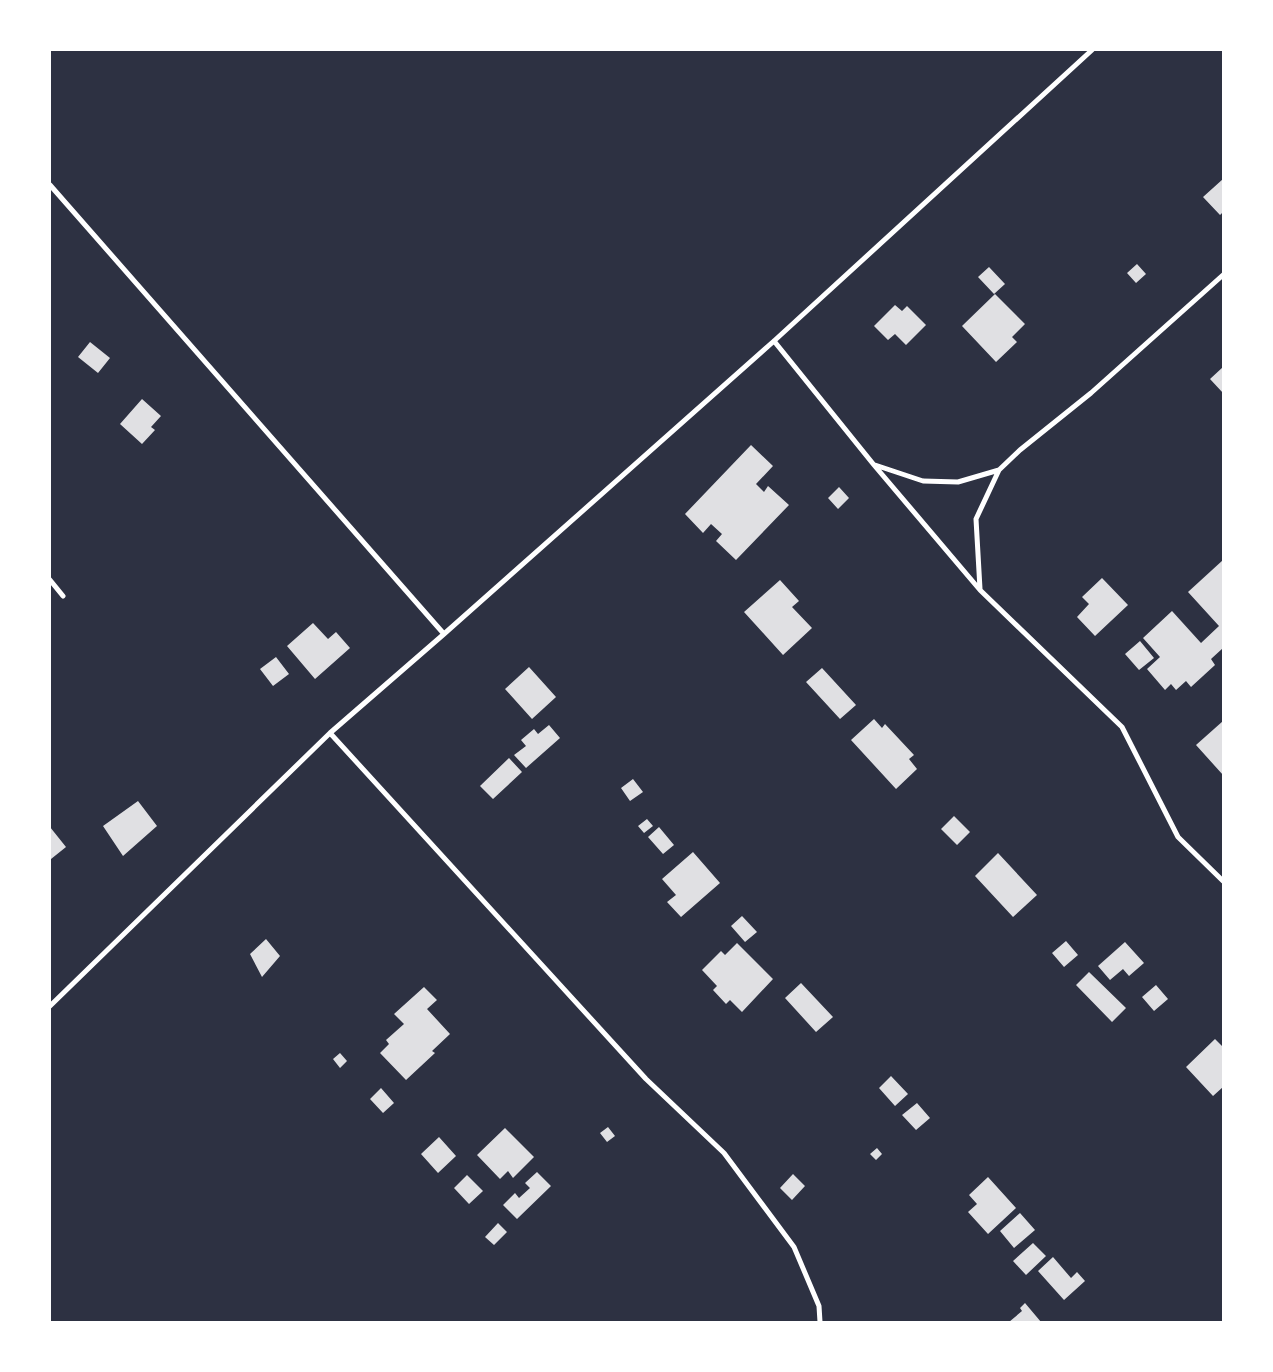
<svg xmlns="http://www.w3.org/2000/svg" width="1273" height="1372" viewBox="0 0 1273 1372" font-family="Arial,sans-serif">
<style>
.building{fill:#e0e0e3}
.lines{fill:none;stroke-linecap:round;stroke-linejoin:round}
.minor{stroke:#fff;stroke-width:5}
</style>
<rect width="100%" height="100%" fill="#2d3142"/>
<path class="building" d="M1223,179V212L1220,215L1203,197Z
M1137,264L1146,274L1136,283L1127,273Z
M989,267L1005,284L994,294L978,277Z
M995,294L1025,324L1012,337L1017,342L996,362L962,326Z
M895,305L902,311L907,306L926,325L906,345L895,334L888,340L874,326Z
M90,342L110,358L98,373L78,357Z
M1223,367V393L1210,379Z
M142,399L161,416L151,427L155,430L142,444L120,424Z
M751,445L773,466L756,484L764,492L768,486L789,505L736,560L716,541L722,534L711,524L703,533L685,514Z
M839,487L849,498L838,509L828,498Z
M1223,560V648L1211,659L1215,665L1191,687L1186,681L1176,690L1171,684L1165,690L1147,669L1160,657L1143,638L1172,611L1201,643L1219,626L1188,592Z
M1102,578L1128,605L1095,636L1077,617L1089,604L1082,597Z
M780,580L799,601L792,607L812,628L783,655L744,612Z
M313,623L328,639L336,632L350,648L315,679L287,646Z
M1140,641L1154,658L1139,670L1125,654Z
M276,657L289,674L273,686L260,669Z
M529,667L556,697L532,719L505,689Z
M822,668L856,705L840,719L806,682Z
M874,719L882,728L885,724L914,755L909,759L917,769L896,789L851,740Z
M1223,721V775L1196,745Z
M549,725L560,738L526,768L514,755L526,746L521,740L534,729L538,734Z
M509,758L522,772L493,799L480,786Z
M633,779L643,792L630,801L621,788Z
M138,801L157,826L123,856L103,826Z
M954,816L970,832L957,845L941,829Z
M647,819L653,826L644,833L638,826Z
M50,827L66,847L51,859L50,857Z
M659,827L674,845L663,854L648,837Z
M693,852L720,883L681,917L667,902L676,895L662,879Z
M998,853L1037,895L1013,917L975,876Z
M742,916L757,932L745,942L731,926Z
M266,939L280,956L262,977L250,954Z
M1066,941L1078,955L1064,967L1052,953Z
M1125,942L1144,963L1129,976L1123,969L1110,980L1098,966Z
M737,943L773,979L742,1012L730,1000L726,1004L713,990L717,986L702,970L721,951L725,955Z
M1089,972L1126,1008L1112,1022L1076,985Z
M801,983L833,1017L816,1032L785,998Z
M1156,985L1168,999L1154,1011L1142,997Z
M424,987L437,1000L427,1009L450,1034L432,1051L435,1053L406,1080L380,1053L389,1044L386,1040L404,1024L394,1014Z
M1215,1039L1223,1047V1087L1213,1096L1186,1067Z
M340,1053L347,1061L340,1068L333,1059Z
M891,1076L908,1094L895,1106L879,1088Z
M381,1088L394,1103L383,1113L370,1099Z
M917,1103L930,1118L916,1130L902,1115Z
M608,1127L615,1136L607,1142L600,1133Z
M505,1128L534,1157L513,1178L508,1171L500,1179L477,1155Z
M439,1137L456,1156L438,1173L421,1154Z
M877,1148L882,1154L876,1160L870,1154Z
M537,1172L551,1186L517,1219L503,1205L515,1193L519,1198L530,1188L525,1183Z
M793,1174L805,1186L792,1200L780,1188Z
M467,1175L483,1191L469,1204L454,1188Z
M988,1177L1016,1208L988,1234L968,1212L977,1204L969,1195Z
M1020,1213L1035,1230L1014,1248L1000,1231Z
M498,1223L507,1232L494,1245L485,1237Z
M1033,1243L1046,1256L1026,1275L1013,1261Z
M1053,1257L1071,1278L1077,1272L1085,1281L1064,1300L1038,1271Z
M1025,1303L1041,1322H1009L1022,1311L1020,1308Z"/>
<g class="lines">
<path class="minor" d="M50,185L444,634
M774,341L874,465L980,590L1122,727L1178,837L1223,881
M875,465L923,481L958,482L999,470L1020,450L1091,393L1223,275
M50,580L63,596
M980,589L976,519L999,470
M330,733L646,1079L724,1153L794,1247L819,1306L820,1322
M50,1006L330,733L444,634L774,341L1092,50"/>
</g>
<rect width="1273" height="1372" fill="none" stroke="#ffffff" stroke-width="102"/>
</svg>
